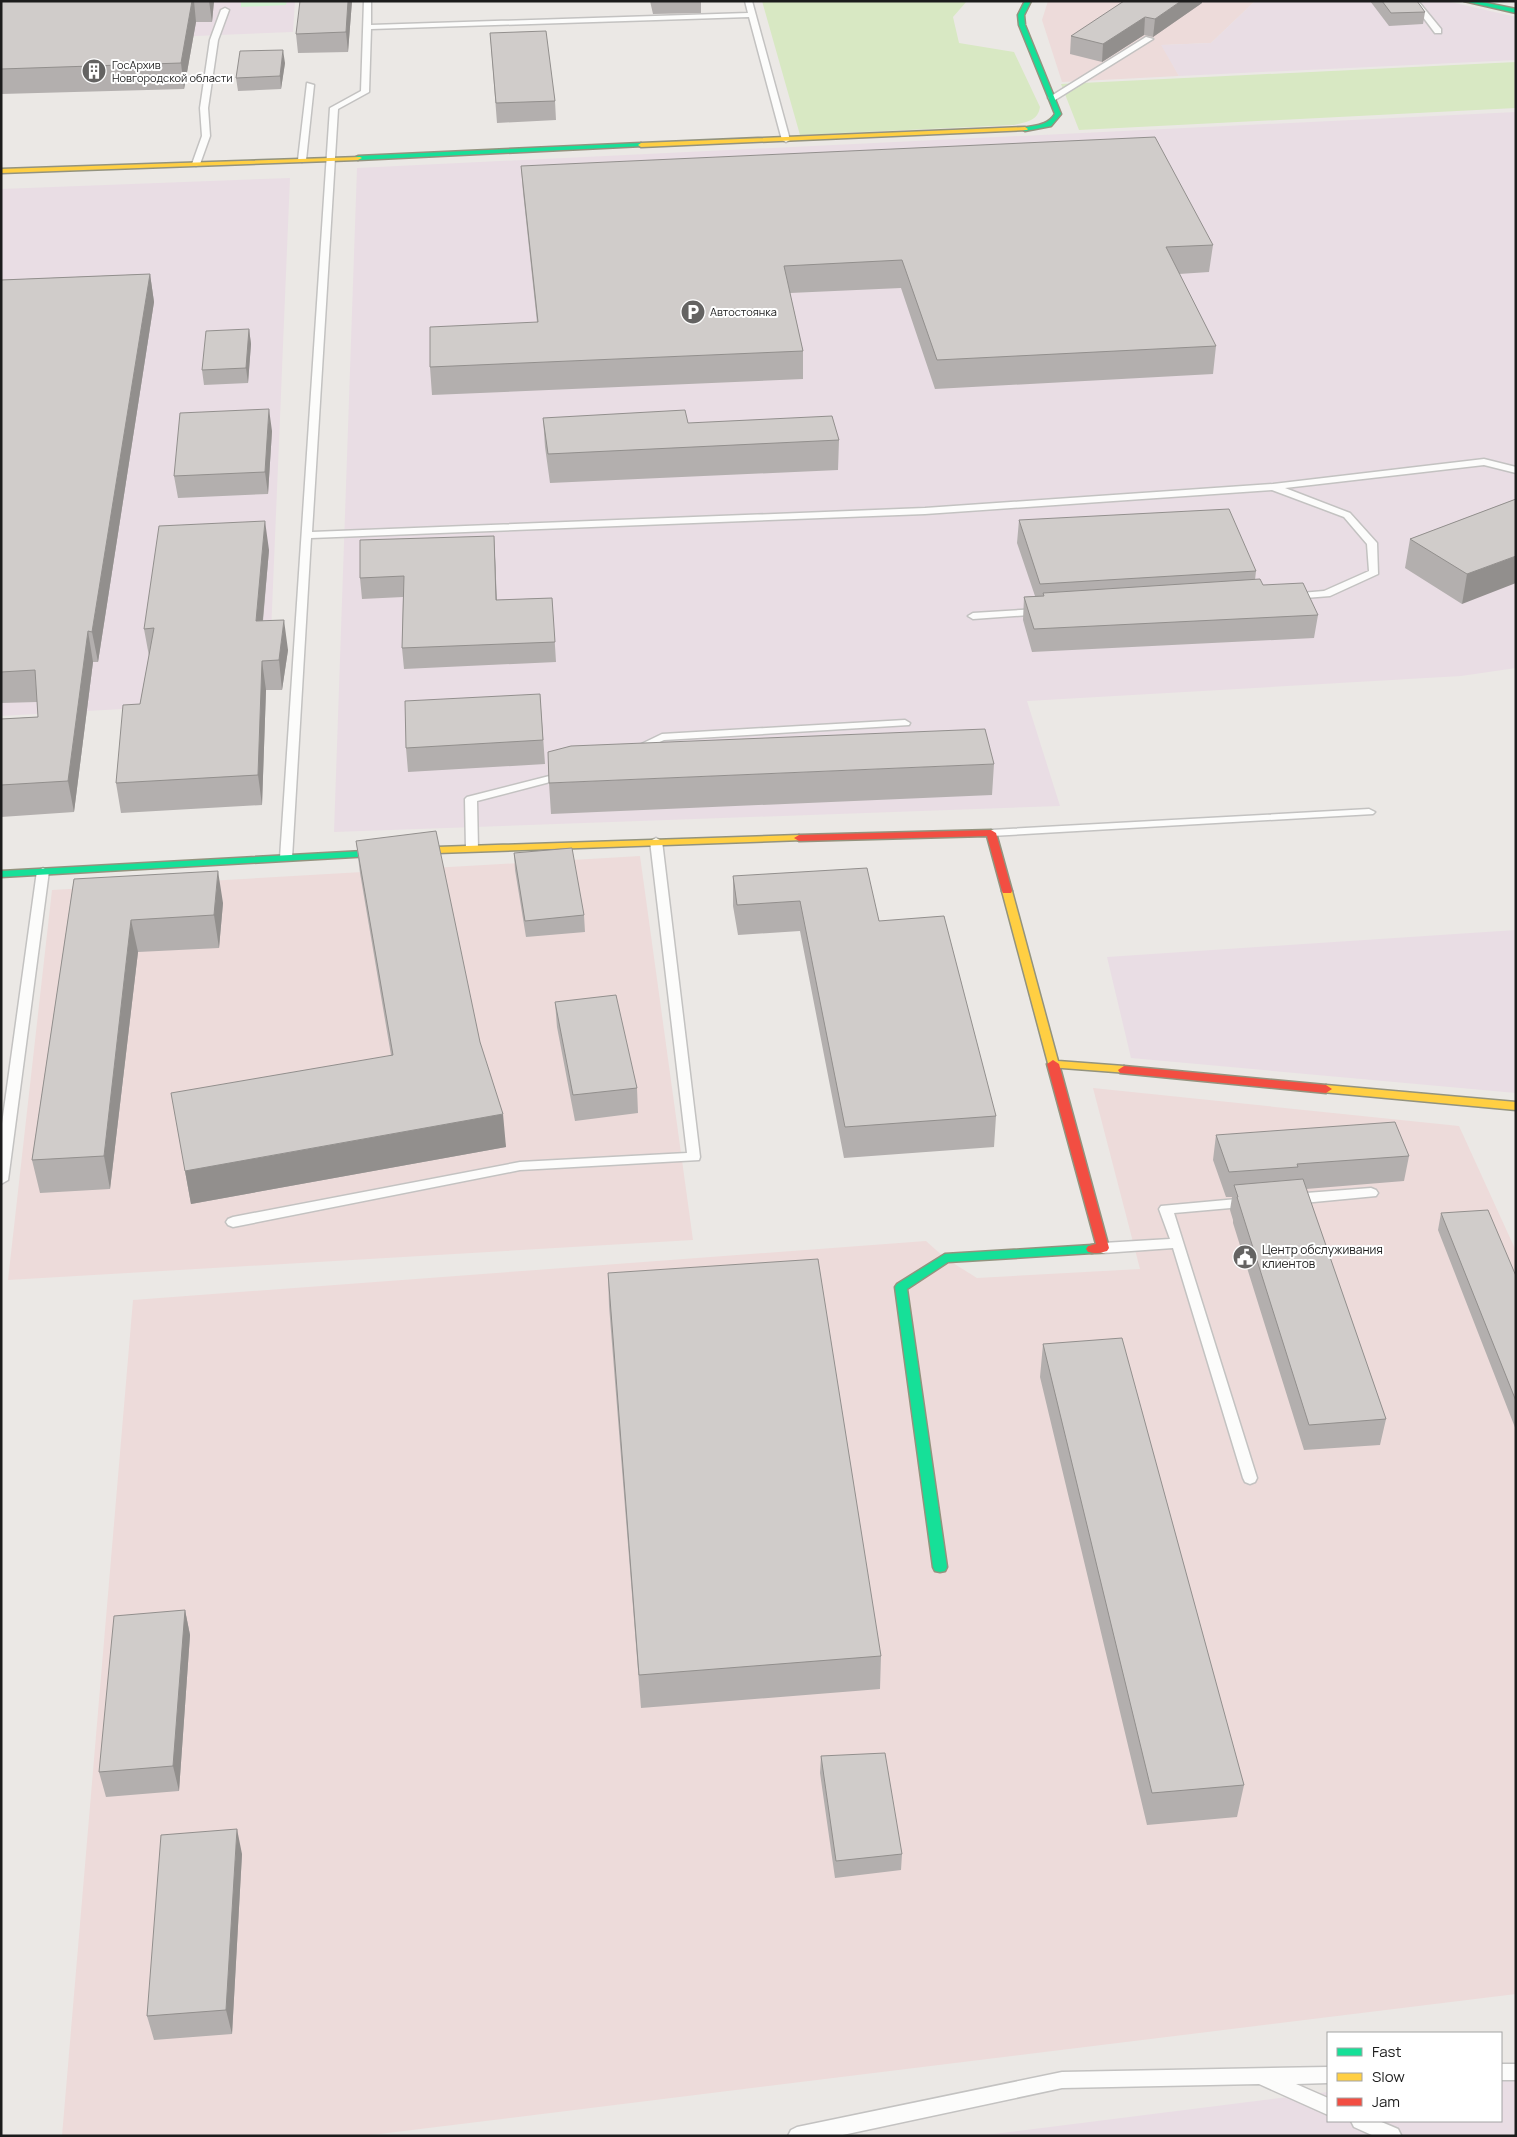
<svg xmlns="http://www.w3.org/2000/svg" width="1517" height="2137" viewBox="0 0 1517 2137" font-family="Manrope,sans-serif">
<style>
.commercial{fill:#eddbda}
.industrial{fill:#e9dde4}
.grass{fill:#d8e8c3}
.park{fill:#d2f1d1}
.lines{fill:none;stroke-linecap:round;stroke-linejoin:round}
.lane-casing{stroke:#c3c2c1;stroke-width:3}
.fast-casing{stroke:#93937e;stroke-width:3}
.slow-casing{stroke:#93937e;stroke-width:3}
.jam-casing{stroke:#93937e;stroke-width:3}
.lane{fill:#fcfcfb;fill-rule:evenodd}
.fast{fill:#16e098;fill-rule:evenodd}
.slow{fill:#ffcf43;fill-rule:evenodd}
.jam{fill:#f24e42;fill-rule:evenodd}
.wall{fill:#b3afae}
.shaded-wall{fill:#928f8d}
.building{fill:#d0ccca;stroke:#928f8d}
.labels{text-anchor:middle;stroke-width:4;stroke-linejoin:round;paint-order:stroke}
.far-poi-label{font-size:11px;fill:#1c1c1c;stroke:#fff;text-anchor:start}
.poi-label{font-size:12px;fill:#1c1c1c;stroke:#fff;text-anchor:start}
</style>
<rect width="100%" height="100%" fill="#ebe8e5"/>
<path class="commercial" d="M1048,1H1255L1211,43L1162,45L1179,76L1062,82L1042,20Z
M640,856L693,1240L8,1280L52,890Z
M1093,1088L1459,1126L1516,1251V1994L363,2136H62L133,1300L926,1241L945,1258L977,1278L1140,1269Z"/>
<path class="industrial" d="M1,1H295L293,32L1,44Z
M1255,1H1446L1516,17V60L1179,76L1161,45L1211,43Z
M1516,112V668L1461,676L1027,701L1060,806L334,832L357,168Z
M290,178L270,657L261,701L1,716V189Z
M1516,930V1093L1131,1058L1107,957Z
M1516,2078V2136H978L1328,2092V2121H1501V2079Z"/>
<path class="grass" d="M762,1H967L953,17L959,43L1014,52L1040,107C1038,121 1026,122 1014,125L800,135Z
M1516,62V108L1079,130L1061,84Z"/>
<path class="park" d="M241,1H287L286,5L241,7Z"/>
<g class="lines">
<defs>
<path id="lane" d="M364,1H371V25L748,13L745,1H752L790,140L786,142L782,140L749,17L371,29L369,92L338,109L312,532L925,508L1273,484L1484,459L1516,467V473L1484,465L1285,488L1350,513L1377,543L1378,574L1330,596L1293,599L1288,596L1289,594L1324,591L1369,571L1367,544L1344,517L1272,490L925,514L311,538L292,858L290,860H282L280,858L330,108L361,91Z
M1411,1H1418L1441,29V33H1435Z
M225,8L229,10L218,40L208,108L210,136L200,164L196,166L192,164L202,136L200,108L210,40L221,10Z
M1146,37L1153,39L1055,100L1048,98Z
M307,83L314,85L306,160L302,162L298,160Z
M1038,609L1043,612L1042,614L973,619L968,616L973,613Z
M905,720L910,723L909,725L664,740L640,751H632L631,749L662,734Z
M565,772L570,775L569,777L477,801L478,849L476,851H468L466,849L465,799L467,797Z
M1369,809L1375,812L1373,814L991,836L985,833L991,830Z
M656,838L662,841L700,1157L699,1160L520,1170L233,1227L228,1225L226,1222L228,1219L233,1217L520,1162L687,1153L650,841Z
M43,868L49,871L8,1180L1,1184V1131L37,871Z
M1371,1188L1376,1190L1378,1193L1376,1196L1293,1204L1288,1202L1286,1199L1288,1196L1293,1194Z
M1248,1198L1253,1200L1255,1203L1253,1206L1174,1213L1257,1478L1255,1482L1250,1484L1245,1482L1243,1478L1173,1248L1103,1253L1098,1251L1096,1248L1098,1245L1103,1243L1170,1239L1159,1209L1161,1206Z
M1501,2064H1516V2080H1501Z
M1328,2067V2083L1296,2084L1328,2098V2115L1259,2084L1062,2088L838,2136H788L791,2130L797,2127L1062,2072Z
M1351,2121H1379L1398,2129L1401,2135L1374,2136L1354,2127Z"/>
<path id="fast" d="M1025,1H1031L1024,15L1025,25L1061,114L1051,126L1025,131L1022,129L1023,128C1036,125 1047,126 1055,114L1019,25L1018,15Z
M1464,1H1477L1516,9V13Z
M641,143L644,145L643,146L358,160L354,158L358,156Z
M437,847L441,848L442,850L441,852L1,877V871Z
M1092,1245L1096,1246L1098,1249L1096,1252L1092,1253L948,1262L907,1289L947,1567L945,1571L940,1572L935,1571L933,1567L895,1287L897,1284L945,1254Z"/>
<path id="slow" d="M1025,127L1028,129L1027,130L641,147L638,145L641,143Z
M360,157L362,158L358,160L1,173V169Z
M799,835L804,838L803,840L437,853L432,850L437,847Z
M1007,888L1012,891L1058,1061L1124,1066L1130,1070L1128,1073L1049,1067L1002,891Z
M1326,1085L1516,1102V1110L1322,1092L1320,1089Z"/>
<path id="jam" d="M991,830L996,833L1012,891L1011,893H1003L1002,891L987,836L799,841L794,838L799,835Z
M1053,1060L1059,1064L1109,1248L1107,1251C1101,1253 1094,1254 1088,1252L1086,1249L1088,1246L1096,1244L1047,1064Z
M1124,1066L1326,1085L1332,1089L1326,1093L1120,1073L1118,1070Z"/>
</defs>
<use href="#lane" class="lane-casing"/>
<use href="#fast" class="fast-casing"/>
<use href="#slow" class="slow-casing"/>
<use href="#jam" class="jam-casing"/>
<use href="#lane" class="lane"/>
<use href="#fast" class="fast"/>
<use href="#slow" class="slow"/>
<use href="#jam" class="jam"/>
</g>
<path class="wall" d="M1,1H214L212,22H196L184,89L1,94Z
M352,1L348,52L298,53L296,34Z
M650,1H701V13L653,14Z
M1370,1H1417L1425,12L1423,24L1389,26Z
M1202,3L1153,37L1144,35L1102,62L1070,54L1071,36Z
M490,33L555,101L556,120L497,123Z
M285,63L281,89L238,91L236,78Z
M521,166L1213,245L1209,272L1179,274L1216,346L1213,374L935,389L901,288L790,293L803,351V379L432,395L430,367L537,322L523,192Z
M150,274L154,302L98,662H93L74,812L1,817V719L38,717L37,702L1,703V280Z
M249,329L251,344L248,383L204,385L202,370Z
M543,418L688,423L839,440L838,470L550,483L545,447Z
M272,431L268,494L178,498L174,476Z
M1516,499L1462,604L1405,568L1410,539Z
M1019,520L1256,571L1255,580L1263,585L1318,615L1314,638L1032,652L1023,620L1024,597L1035,596L1017,543Z
M494,536L497,600L552,598L556,662L404,669L402,648L403,597L362,599L360,578Z
M269,550L263,621L288,650L282,690H266L262,805L121,813L116,783L140,704L149,656L144,629Z
M540,694L545,764L408,772L406,748Z
M994,764L992,795L551,814L549,783Z
M356,841L480,1042L506,1147L191,1204L185,1171L391,1055L360,873Z
M514,853L584,915L585,932L526,937L515,870Z
M733,876L879,921L996,1116L994,1147L844,1158L800,931L738,935L733,906Z
M74,879L223,903L219,948L138,952L110,1189L40,1193L32,1160Z
M555,1002L637,1088L638,1113L575,1121L557,1027Z
M1216,1135L1409,1156L1404,1181L1306,1189L1386,1419L1380,1445L1304,1450L1233,1223V1220L1230,1210L1232,1197H1226L1213,1160Z
M1441,1213L1516,1276V1430L1438,1230Z
M608,1273L881,1656L880,1689L641,1708L609,1306Z
M1043,1344L1244,1785L1237,1817L1147,1825L1040,1377Z
M185,1610L190,1635L179,1791L106,1797L99,1772Z
M821,1756L902,1854L901,1870L835,1878L820,1773Z
M242,1854L232,2034L154,2040L147,2016Z"/>
<path class="shaded-wall" d="M192,1H194L196,22L184,89L181,63Z
M209,1H214L212,22Z
M348,1H352L348,52L346,32Z
M1181,1H1202V3L1153,37L1155,19Z
M1145,17L1144,35L1102,62L1103,44Z
M283,50L285,63L281,89L280,76Z
M150,274L154,302L98,662L92,632Z
M249,329L251,344L248,383L246,368Z
M269,409L272,431L268,494L265,472Z
M265,521L269,550L260,651L256,621Z
M494,536L495,556L497,621L496,600Z
M1516,556V583L1462,604L1467,574Z
M284,620L288,650L282,690L279,660Z
M88,631L93,662L74,812L68,781Z
M262,661L266,690L262,805L258,775Z
M218,871L223,903L219,948L214,915Z
M131,920L138,952L110,1189L104,1156Z
M503,1114L506,1147L191,1204L185,1171Z
M185,1610L190,1635L179,1791L173,1766Z
M237,1829L242,1854L232,2034L226,2010Z"/>
<path class="building" d="M1,1H192L181,63L1,69Z
M300,1H348L346,32L296,34Z
M1124,1H1181L1155,19L1145,17L1103,44L1071,36Z
M1382,1H1417L1425,12L1391,13Z
M546,31L555,101L496,103L490,33Z
M283,50L280,76L236,78L240,51Z
M1155,137L1213,245L1166,247L1216,346L937,360L902,260L784,266L803,351L430,367V327L538,322L521,166Z
M150,274L92,632L88,631L68,781L1,785V719L38,717L35,670L1,672V280Z
M249,329L246,368L202,370L206,331Z
M269,409L265,472L174,476L180,413Z
M685,410L688,423L832,416L839,440L548,454L543,418Z
M1516,499V556L1467,574L1410,539Z
M1229,509L1256,571L1040,584L1019,520Z
M265,521L256,621L284,620L279,660L262,661L258,775L116,783L123,705L140,704L154,628L144,629L159,526Z
M494,536L496,600L552,598L555,642L402,648L404,576L360,578V540Z
M1260,579L1263,585L1303,583L1318,615L1034,629L1024,597L1044,596L1043,593Z
M540,694L543,740L406,748L405,701Z
M985,729L994,764L549,783L548,752L571,746Z
M436,831L480,1042L503,1114L185,1171L171,1093L393,1055L356,841Z
M572,848L584,915L525,921L514,853Z
M867,868L879,921L944,916L996,1116L845,1127L800,901L737,905L733,876Z
M218,871L214,915L131,920L104,1156L32,1160L74,879Z
M616,995L637,1088L573,1095L555,1002Z
M1395,1122L1409,1156L1297,1164L1298,1167L1229,1172L1216,1135Z
M1303,1179L1386,1419L1309,1425L1237,1197H1238L1234,1185Z
M1488,1210L1516,1276V1401L1441,1213Z
M818,1259L881,1656L639,1675L608,1273Z
M1122,1338L1244,1785L1152,1793L1043,1344Z
M185,1610L173,1766L99,1772L114,1616Z
M885,1753L902,1854L836,1861L821,1756Z
M237,1829L226,2010L147,2016L161,1835Z"/>
<defs>
<symbol id="building-disc" viewBox="-11 -11 22 22"><circle r="9.5" fill="#646362" stroke="#fff"/><path d="M-4-6H4V6H1V3H-1V6H-4ZM-2.5-4.3h1.7v1.8h-1.7ZM.8-4.3h1.7v1.8H.8ZM-2.5-1h1.7V.8h-1.7ZM.8-1h1.7V.8H.8Z" fill="#fff"/></symbol>
<symbol id="parking-disc" viewBox="-11 -11 22 22"><circle r="9.5" fill="#646362" stroke="#fff"/><path d="M-3.5-5.5H1a3.5 3.5 0 0 1 0 7H-1V5.5H-3.5ZM-1-3.4V-.6H.8a1.4 1.4 0 0 0 0-2.8Z" fill="#fff"/></symbol>
<symbol id="civic-disc" viewBox="-11 -11 22 22"><circle r="9.5" fill="#646362" stroke="#fff"/><path d="M-.6-6.5H3V-4.5H.6V-3L4-1V1h2V6H-6V1h2V-1L-.6-3ZM-1.2 2.5V6h2.4V2.5Z" fill="#fff"/></symbol>
</defs>
<g fill-rule="evenodd">
<use href="#building-disc" x="80" y="57" width="28" height="28"/>
<use href="#parking-disc" x="679" y="298" width="28" height="28"/>
<use href="#civic-disc" x="1231" y="1243" width="28" height="28"/>
</g>
<g class="labels">
<g class="far-poi-label">
<text x="112" y="69">ГосАрхив<tspan x="112" dy="13">Новгородской области</tspan></text>
<text x="710" y="316">Автостоянка</text>
</g>
<g class="poi-label">
<text x="1262" y="1254">Центр обслуживания<tspan x="1262" dy="14">клиентов</tspan></text>
</g>
</g>
<rect width="1517" height="2137" fill="none" stroke="#1c1c1c" stroke-width="5"/>
<rect x="1327" y="2032" width="175" height="90" fill="#ffffff" stroke="#a4a4a4"/>
<rect x="1337" y="2048" width="25" height="8" fill="#16e098" stroke="#a4a4a4"/>
<text x="1372" y="2057" font-size="15" fill="#1c1c1c">Fast</text>
<rect x="1337" y="2073" width="25" height="8" fill="#ffcf43" stroke="#a4a4a4"/>
<text x="1372" y="2082" font-size="15" fill="#1c1c1c">Slow</text>
<rect x="1337" y="2098" width="25" height="8" fill="#f24e42" stroke="#a4a4a4"/>
<text x="1372" y="2107" font-size="15" fill="#1c1c1c">Jam</text>
</svg>
